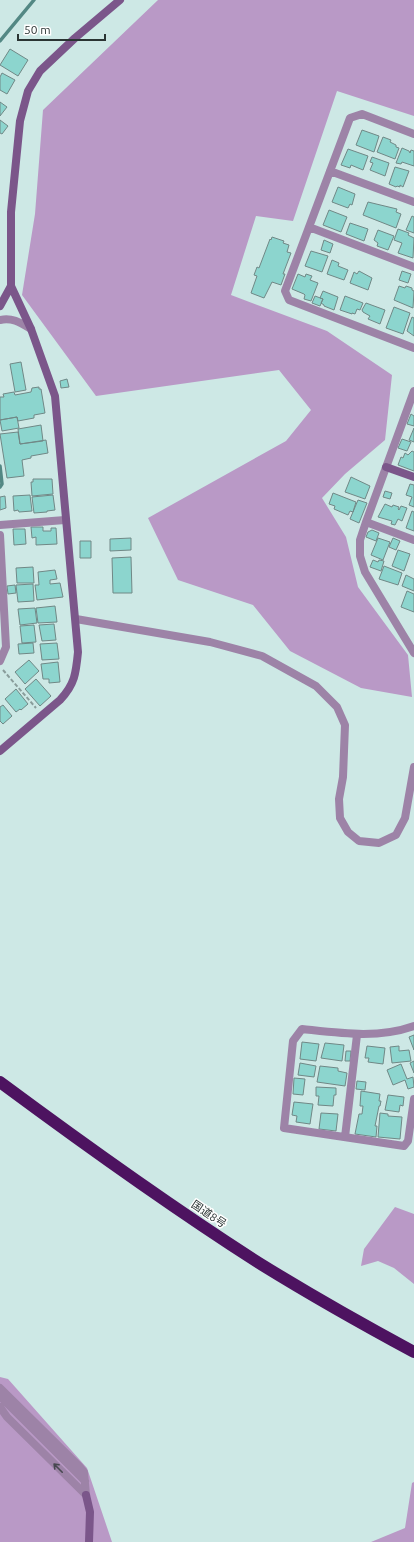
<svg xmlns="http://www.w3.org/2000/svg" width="414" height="1542" viewBox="0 0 414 1542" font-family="Ubuntu,'Noto Sans JP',sans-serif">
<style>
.forest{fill:#b999c6}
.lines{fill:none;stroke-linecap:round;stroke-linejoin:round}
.stream{stroke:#538884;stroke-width:3.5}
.building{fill:#8cd5ce;stroke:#708886}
.path{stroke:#899d9b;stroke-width:2;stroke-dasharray:4 2;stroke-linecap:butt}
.street{stroke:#9d83a7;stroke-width:8}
.secondary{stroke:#7b568a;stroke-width:8}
.highway{stroke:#4d1360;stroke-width:12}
.oneway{stroke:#474850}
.labels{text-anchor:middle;stroke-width:3;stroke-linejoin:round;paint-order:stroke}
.street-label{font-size:11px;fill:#2a3433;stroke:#fff}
</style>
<rect width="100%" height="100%" fill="#cde8e5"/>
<path class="forest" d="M158,0H414V116L337,91L293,221L256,216L231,295L327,331L392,375L385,440L345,474L322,498L346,537L358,587L408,655L412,697L361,688L290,651L253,605L178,580L148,518L286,441L311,410L279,370L96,396L22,295L35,214L43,110Z
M395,1207L414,1214V1284L394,1268L378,1261L361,1266L364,1249Z
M0,1377L8,1379L87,1468L112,1542H0Z
M414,1482V1542H371L405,1528L412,1483Z"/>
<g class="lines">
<path class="stream" d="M0,41L34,0
M0,466L2,484L0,487"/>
</g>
<path class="building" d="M10,49L28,60L18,76L0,65Z
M2,73L15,80L7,94L0,90V77Z
M0,102L7,107L0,116Z
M0,120L8,126L2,134L0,133Z
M362,130L379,136L374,152L356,145Z
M383,137L391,140L390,142L396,145V147L399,148L395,159L377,152Z
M402,148L409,151L410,153L411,150L414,151V166L402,162L401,164L396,163Z
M348,149L368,156L363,170L351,165L350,168L341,165Z
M372,157L389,163L385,176L370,170L373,163L370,162Z
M395,167L409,171L403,187L400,185V187L397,186L396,187L389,184Z
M338,187L355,194L352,205L350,204L348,208L332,202Z
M368,202L397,209L396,212L401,214L396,228L363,215Z
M329,210L347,217L341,232L323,225Z
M412,216L414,217V233L406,230Z
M350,223L368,229L364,241L346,234Z
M398,229L409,233L408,235L414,238L413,258L398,253L402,243L394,240Z
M378,230L394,236L388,250L377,246L378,243L374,240Z
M272,237L284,241L283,243L289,245L287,252L291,253L283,274H285L281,285L272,282L264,298L251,293L257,276L254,275L257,267L259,268L270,239L271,240Z
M324,240L333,244L330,253L321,250Z
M311,251L328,256L322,272L305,266Z
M332,260L339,263L338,266L348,270L344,280L327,274Z
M359,271L372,278L368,290L350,283L354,272L357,274Z
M402,271L411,274L408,283L399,280Z
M298,274L305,277L306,274L312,276L310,280L318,283L311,301L304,299L305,295L304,294L292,289Z
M399,286L405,288L406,286L412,288V290L414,291L413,308L394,300Z
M323,291L338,297L334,310L324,306V305L321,303L323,299L320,298Z
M315,296L323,299L320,306L312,303Z
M345,296L363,303L360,310L357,309L355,314L352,313V314L340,310Z
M366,303L385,310L380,324L368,319L370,316L363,312L362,310Z
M394,307L410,313L403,334L386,328Z
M412,317L414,318V336L407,331Z
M21,362L26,390L15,392L10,364Z
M67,379L69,387L61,388L60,381Z
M39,387V389H41L45,413L34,415V418L18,421L17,417L0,420V397H4L3,394L14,392L15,395L31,392L32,388Z
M411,414L414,416V426L407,424Z
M17,417L19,428L2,431L0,420Z
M41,425L43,441L20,444L18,429Z
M414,428V442L409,440Z
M18,432L20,444L46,440L48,453L31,456V458L22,460L24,476L7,478L0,434Z
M402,439L411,442L407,451L398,448Z
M412,451L414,452V471L398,465L401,457L403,458L405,453L408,455Z
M351,477L370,486L365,499L345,492Z
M33,479H52L53,494L32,496L31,482H33Z
M410,484L414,485V507L409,505L412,497L406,495Z
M385,491L392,493L390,499L383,497Z
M333,493L356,502L353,512L350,511L348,515L334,509L335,506L329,504Z
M30,495L32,511L19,512L18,510L14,511L13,496Z
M53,495L55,510L47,511V512L34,513L32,497Z
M5,496L6,508L0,510V497Z
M358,500L367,503L359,523L350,519Z
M385,504L392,507L393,505L399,507L398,509L399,510L401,506L407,508L402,521L398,519L395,525L391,524L392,521L378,517Z
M412,511L414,512V531L406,528Z
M31,527H43V531H51V528H56L57,544L36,545V537L32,538Z
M13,529H25L26,544L14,545Z
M372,530L379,533L376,541L366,537L368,532Z
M131,538V550L110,551V539Z
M378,538L390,542L383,560L371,555Z
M393,538L400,541L396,550L389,547Z
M80,541H91V558H80Z
M398,550L410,554L404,571L392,566Z
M131,557L132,593H113L112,558Z
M373,560L378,562L379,560L384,561L381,571L370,567Z
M384,566L402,573L398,585L379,579Z
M33,567L34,583H17L16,568Z
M55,570L57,579L50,580V584L60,583L63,597L37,600L35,585H39L38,572Z
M406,575L414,579V591L402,586Z
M33,584L34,601L18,602L16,585Z
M15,585L16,593L8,594L7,586Z
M407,591L414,594V612L401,607Z
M55,606L57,622L38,623L36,608Z
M35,608L37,623L20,625L18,609Z
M54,624L56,640L42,641L39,625Z
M34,625L36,642L22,643L20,626Z
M33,643L34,653L19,654L18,644Z
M57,643L59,659L42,660L40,644Z
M29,660L39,671L25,684L15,672Z
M58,662L60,682L49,683V679H43L41,664Z
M36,679L51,696L40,706L25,689Z
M16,689L28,704L21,710L20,709L16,712L5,699Z
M3,705L12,716L3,724L0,721V707Z
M414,1035V1050L409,1037Z
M302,1042L319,1044L316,1061L300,1059Z
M325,1043L344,1045L342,1061L321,1058Z
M367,1046L385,1048L383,1064L368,1062L369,1058H365Z
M399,1046V1051L409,1050L411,1061L392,1063L390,1047Z
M346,1051H351L350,1061H345Z
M414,1061V1073L410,1063Z
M300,1063L316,1066L314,1077L298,1075Z
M401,1064L407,1079L413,1077L414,1087L408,1089L405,1080L393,1085L387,1070Z
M320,1066L338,1068V1071L347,1073L345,1086L317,1082Z
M294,1078L305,1079L303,1095L293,1094Z
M357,1081L366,1082L365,1090L356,1089Z
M316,1087L336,1088V1095H334L333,1106L318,1105L319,1096H316Z
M361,1091L380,1094L379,1101H381L380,1106H379L375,1126H377L376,1137L355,1134L359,1114H362L363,1106H360Z
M388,1095L404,1097L403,1106L400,1105L399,1112L385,1110Z
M294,1102L313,1104L310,1124L296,1122L297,1116L292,1115Z
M321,1113L338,1114L336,1131L319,1129Z
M380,1113L388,1114V1116L402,1117L400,1139L378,1137Z"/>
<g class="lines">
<path class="path" d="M3,670L36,708"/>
<path class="street" d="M414,134L362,114L350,118L285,291L289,300L414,348
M330,171L414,202
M309,227L414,267
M0,320C12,317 21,323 31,329
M414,391L366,522L360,540V556L365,572L414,653
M366,522L414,540
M0,525L65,520
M0,535L6,647L0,661
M76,619L210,642L262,656L316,686L337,707L345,725L343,777L339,799L340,818L348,832L359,841L379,843L396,835L405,818L414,767
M414,1026C378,1039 339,1033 302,1029L293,1041L284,1128L404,1146L408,1141L414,1099
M345,1137L357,1035
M0,1388L79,1466L84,1472L86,1495
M0,1396L85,1481
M0,1407L7,1417L86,1495"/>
<path class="secondary" d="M0,306L11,286
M386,467L414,477
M0,751L60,700C75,684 76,673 78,652L55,396L31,329L11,286V212L20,121L28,91L40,71L75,38L120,0
M86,1495L90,1512L89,1542"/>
<path class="highway" d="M0,1082C85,1145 170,1206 259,1263C309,1294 362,1324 414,1352"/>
</g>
<defs><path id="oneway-shaft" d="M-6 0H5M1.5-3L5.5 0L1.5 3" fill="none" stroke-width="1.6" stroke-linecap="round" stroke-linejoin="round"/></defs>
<use class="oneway" href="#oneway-shaft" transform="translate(58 1468) rotate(-135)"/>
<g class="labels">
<g class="street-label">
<text transform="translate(209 1214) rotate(34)" y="4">国道8号</text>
</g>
</g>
<path d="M18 34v6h87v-6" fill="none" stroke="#2a3433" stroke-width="2"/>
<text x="24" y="34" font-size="12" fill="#2a3433" stroke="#ffffff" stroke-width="3" paint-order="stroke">50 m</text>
</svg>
